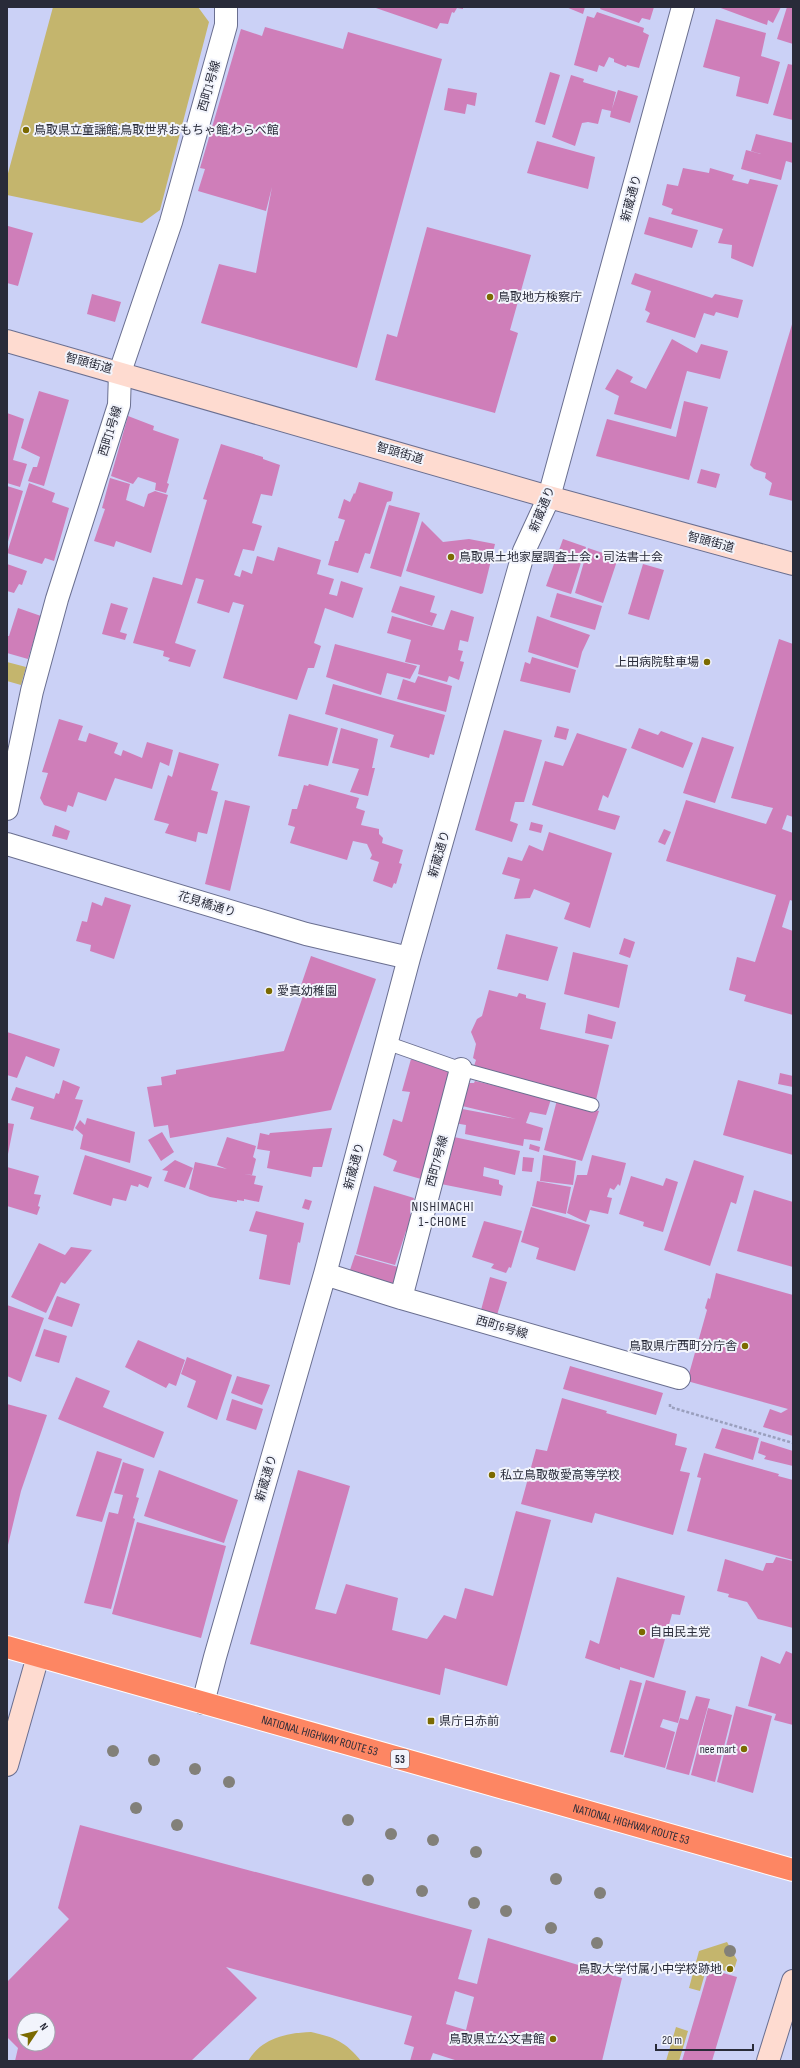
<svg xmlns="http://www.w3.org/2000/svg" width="800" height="2068" viewBox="0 0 800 2068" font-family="'Sofia Sans Condensed','Noto Sans JP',sans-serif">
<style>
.green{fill:#c4b56d}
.building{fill:#cf7eb9;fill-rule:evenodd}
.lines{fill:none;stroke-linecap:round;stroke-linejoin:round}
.lane-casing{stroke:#6a6f90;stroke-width:15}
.street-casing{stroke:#6a6f90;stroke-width:24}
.secondary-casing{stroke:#6a6f90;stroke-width:24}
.highway-casing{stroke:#fff;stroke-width:24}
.path{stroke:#9a9fbd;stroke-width:2.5;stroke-dasharray:3 2;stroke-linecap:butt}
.lane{stroke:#fff;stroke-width:13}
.street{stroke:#fff;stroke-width:22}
.secondary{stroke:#fedbd0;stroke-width:22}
.highway{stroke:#fd8663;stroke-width:22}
.tree{fill:#828079}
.poi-dot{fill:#7b6a01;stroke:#f2f4fc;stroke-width:1.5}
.labels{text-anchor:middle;stroke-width:4;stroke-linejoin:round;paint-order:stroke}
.shield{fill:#f2f4fc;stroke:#656774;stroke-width:1}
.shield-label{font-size:11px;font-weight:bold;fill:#292b39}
.street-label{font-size:12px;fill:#292b39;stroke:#f2f4fc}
.poi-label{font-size:12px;fill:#292b39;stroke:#f2f4fc;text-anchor:start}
.neighbourhood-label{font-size:13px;letter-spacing:1px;fill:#292b39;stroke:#f2f4fc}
</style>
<rect width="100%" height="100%" fill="#cbd1f6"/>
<path class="green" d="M53,7H198L209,22L160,210L142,223L7,195V177Z
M7,662L26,667L21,685L7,681Z
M727,1942L737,1960L733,1973L707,1966L700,1991L689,1988L699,1951Z
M676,2027L688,2031L679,2061H666Z
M311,2032C334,2037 346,2042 361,2061H248C262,2038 286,2033 311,2032Z"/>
<path class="building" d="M373,7H463V9L457,8L454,13L452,12L448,24L440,23L437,29Z
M566,7H585L583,14Z
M601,7H654L650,20L642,18L639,23L600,9Z
M718,7H781L773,23L768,20L767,25Z
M787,7H793V44L777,39Z
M597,12L644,28L643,32L649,35L639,68L627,65L626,67L614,62V59L609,57L604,67L599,65L597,72L574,65L587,16L594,18Z
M716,19L766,33L761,56L780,62L768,104L736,96L740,77L703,67Z
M265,27L343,49L348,32L442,59L357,368L201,323L219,264L256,273L272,187L266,211L198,191L205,169L200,168L241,29L262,36Z
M788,64L793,65V120L773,115Z
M550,72L560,75L545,125L535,122Z
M571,75L584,79L583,82L616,92L612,109L618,90L638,96L630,123L610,117L611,111L602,109L598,124L588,122L582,123L575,146L552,137Z
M448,88L477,93L475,106L467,104L465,114L444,110Z
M756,134L793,143V163L786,161L781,180L741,169L746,150L761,154L751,151Z
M537,141L595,157L588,189L527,173Z
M683,168L709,173L710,168L734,175L732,180L748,184L750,179L778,185L753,267L731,258L732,245L718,243L723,229L671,214L673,209L662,205L667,184L678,186Z
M649,217L698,230L692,248L644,234Z
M8,226L33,233L18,286L7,283Z
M427,227L531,255L510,330L518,333L495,413L375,380L387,334L397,337Z
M635,273L712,298L715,294L743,300L738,318L716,312L714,316L704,313L695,338L646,322L650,313L645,310L651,291L631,284Z
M92,294L121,302L115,322L87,314Z
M793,321V501L769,495L772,483L765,478L766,473L754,469L750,465Z
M672,339L697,353L701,344L728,351L720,379L687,371L671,429L614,414L619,396L605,389L617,369L633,377L630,382L646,389Z
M39,391L69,400L44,486L28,481L33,467H37L40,457L21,448Z
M684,401L708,407L689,480L596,456L607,419L676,437Z
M7,413L24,419L13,460L27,464L20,487L7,483Z
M128,416L154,426L153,430L179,439L167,483L169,484L166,493L155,490L156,483L138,477L133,484L111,476Z
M221,444L263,457V459L280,465L272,496L261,494L252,523L262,526L254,551L243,549L234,575L240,577L242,570L252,574L257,556L274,561L278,547L321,560L317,574L334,579L329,594L337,596L341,581L363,588L353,618L325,608L314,643L321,646L314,668H308L297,700L223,678L244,605L233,602L229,613L197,603L204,580L196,578L175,643L196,650L190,667L168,661L170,658L163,656L164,651L133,643L153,577L182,585L207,500L203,499Z
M701,469L720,474L716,488L697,483Z
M110,478L130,484L126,500L144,507L148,494L155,491L168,495L151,553L116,541L114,547L94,541L105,509L102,508Z
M359,482L393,492L391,501L387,502L370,554L365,553L358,573L328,565L335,541H338L345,520L338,518L344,499L350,502L354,493L355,494Z
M29,483L55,493L52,502L69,508L54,561L45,558L42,564L7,553Z
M7,486L23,491L7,545Z
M389,505L420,513L401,577L370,568Z
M422,521L443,542L469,539L495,544L483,593L481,594L406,571Z
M563,539L586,547L571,594L546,586Z
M588,548L618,558L603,603L575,593Z
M7,564L27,571L22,585L19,584L14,593L7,591Z
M643,564L664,570L649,620L628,614Z
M400,586L435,596L430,612L437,614L432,626L391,612Z
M557,593L602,606L595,630L550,617Z
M111,603L128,608L120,632L127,634L125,640L102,634Z
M18,608L41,616L28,659L7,653V636H9Z
M451,610L474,617L468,642L460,640L458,650L463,651L460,661L464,662L459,680L449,676L447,682L418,674L420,665L405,662L411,640L387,633L392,616L444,630Z
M537,616L590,635L582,652L578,668L528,652Z
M779,639L793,644V817L787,815L782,829L793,833V901L790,900L782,927L793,931V1015L744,1001L746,995L729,990L737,957L755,962L776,895L666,861L686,800L766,824L773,808L731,798Z
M335,644L417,666L410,679L387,673L381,695L326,677Z
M532,657L576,670L570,693L520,681L525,662L530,664Z
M418,676L452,686L446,712L397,699L403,679L415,683Z
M333,684L445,715L434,755L430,754L429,758L390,747L394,735L325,714Z
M289,714L338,728L328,766L278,756Z
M59,719L83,726L78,740L86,742L89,733L118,743L114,753L121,756L123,750L142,758L147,742L173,750L169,766L160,762L152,789L115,778L106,801L78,792L73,807L68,805L66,812L44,805L40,798L48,773L42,772Z
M557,726L569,729L566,740L554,737Z
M341,728L378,739L372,768H375L368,796L350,792L359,769L332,763Z
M639,728L658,735L661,731L693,743L683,768L631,748Z
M504,730L542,740L524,802H515L510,821L518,824L512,842L475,830Z
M577,733L627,749L608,798L603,795L598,810L620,816L615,830L532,805L545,761L563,766Z
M702,737L734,747L715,803L683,793Z
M179,752L219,764L211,790L218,792L207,834L198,832L196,842L165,833L169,824L154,820L168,775L172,777Z
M309,784L359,798L356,808L365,811L361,825L379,829V834L383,838L382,843L403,850L399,863L402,864L396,884L394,883L392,888L373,881L379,862L370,859L372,855L367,844L353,841L347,860L290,843L295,827L288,825L292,809H297L304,785L308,786Z
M225,800L250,806L230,891L205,884Z
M531,822L543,825L541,833L529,830Z
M55,825L70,831L67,840L52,836Z
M664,829L671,832L665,845L658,842Z
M549,832L612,853L590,928L564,919L570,903L534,889L530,898L514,899L520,879L502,874L508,857L522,861L529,845L543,851Z
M105,897L131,905L114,959L90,951L91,945L76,941L82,921L87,922L92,902L102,906Z
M506,934L558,947L548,981L497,969Z
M624,938L635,942L630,958L619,954Z
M573,952L628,965L619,1008L564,994Z
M311,956L376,979L331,1110L170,1138L168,1125L154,1127L147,1087L162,1085L161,1077L176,1074V1070L284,1051L303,996L298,994Z
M489,990L517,997L519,993L526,995V998L546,1003L540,1029L609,1045L596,1100L473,1069L476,1060L473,1058L476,1044L471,1032L477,1019L482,1016Z
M588,1014L616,1022L612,1039L585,1033Z
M7,1032L60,1049L54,1067L26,1056L17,1078L7,1075Z
M411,1059L452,1073L421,1179L393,1171L397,1161L383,1155L393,1119L402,1122L410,1092L402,1091Z
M780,1073L793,1076V1087L778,1084Z
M63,1080L80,1087L75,1099L83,1100L73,1131L30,1119L34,1107L11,1100L16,1087L54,1099L56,1093L59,1094Z
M738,1080L793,1095V1155L723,1135Z
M475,1081L551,1099L546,1115L530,1112L526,1123L543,1128L540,1141L524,1139L523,1146L465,1134L466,1125L454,1123L457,1108L516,1119L458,1105L461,1093H466L469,1083H474Z
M557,1100L599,1111L582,1161L544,1150Z
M87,1118L135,1132L130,1163L80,1149L83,1135L75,1128L80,1120L85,1125Z
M7,1123L14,1124L8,1154H7Z
M332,1128L322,1167H313L311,1177L267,1168L270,1151L257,1149L260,1133L269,1135L270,1133Z
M162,1132L174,1152L161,1161L148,1140Z
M227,1137L256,1146L253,1157L256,1159L252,1175L244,1174L256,1176L254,1184L263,1186L259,1202L244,1199V1201L237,1200V1202L210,1197L189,1189L195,1162L227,1169L217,1165Z
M454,1137L520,1151L515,1175L484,1167L483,1176L499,1180V1184L503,1186L501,1196L436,1183L443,1156L450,1157Z
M530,1144L540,1147L539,1152L529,1149Z
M85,1155L152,1177L148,1188L139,1184L138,1187L131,1185L126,1201L113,1198L111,1206L73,1194Z
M543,1155L576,1161L573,1185L540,1181Z
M592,1155L626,1163L620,1186L618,1184L614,1190L610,1188L607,1197L612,1198L608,1214L590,1210L586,1222L567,1213L577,1175H587Z
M523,1157L534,1158L532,1172L522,1171Z
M175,1160L193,1168L185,1188L164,1181L168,1171L162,1170Z
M694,1160L744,1176L736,1204L731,1202L710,1266L664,1250Z
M7,1167L39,1176L34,1194L41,1195L38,1206L40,1207L37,1215L7,1206Z
M631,1176L663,1186L666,1178L678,1182L663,1232L643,1226L644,1222L619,1214Z
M537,1181L571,1187L566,1214L532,1206Z
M374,1186L414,1198L410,1214L413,1215L408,1232L406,1231L395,1265L356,1254Z
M754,1190L793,1202V1267L737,1251Z
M305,1199L312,1201L309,1210L302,1208Z
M531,1207L590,1225L575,1271L536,1259L539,1248L521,1242Z
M256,1211L304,1223L300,1243L298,1242L290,1285L259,1279L267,1235L249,1231Z
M484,1221L522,1231L511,1268L509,1267L506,1273L491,1268L494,1264L472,1257Z
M39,1243L65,1255L71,1247L92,1250L65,1284L61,1282L46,1313L11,1297Z
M355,1255L398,1267L392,1286L349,1273Z
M716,1273L793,1295V1436L763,1427L770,1409L781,1413L788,1409L687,1381L707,1310L705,1308L708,1298L710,1299Z
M490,1277L507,1282L497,1315L481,1310Z
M57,1296L80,1304L72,1327L48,1319Z
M7,1305L44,1318L21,1382L7,1376Z
M44,1329L67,1336L59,1363L35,1356Z
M138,1340L185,1360L176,1386L169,1383L166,1388L125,1367Z
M187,1357L232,1375L217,1420L187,1407L196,1381L181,1374Z
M570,1366L663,1393L656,1415L563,1389Z
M237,1376L270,1385L262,1405L231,1393Z
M76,1377L110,1391L103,1407L164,1432L154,1458L58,1419Z
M562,1398L607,1411L606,1413L677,1434L675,1445L687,1448L680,1471L690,1473L673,1535L595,1513L592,1523L521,1504L536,1449L547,1451Z
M232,1399L263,1409L256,1430L226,1420Z
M7,1404L47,1415L21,1491L8,1545Z
M722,1428L759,1438L753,1460L715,1448Z
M761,1441L793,1451V1466L764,1459L766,1456L758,1453Z
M97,1451L122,1459L102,1522L76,1516Z
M704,1453L779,1474L778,1476L793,1480V1560L687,1531L701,1478L697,1477Z
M123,1462L144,1469L136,1497L139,1498L133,1518L135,1519L111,1609L84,1603L109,1512L118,1514L123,1495L114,1493Z
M159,1470L238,1500L224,1543L144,1516Z
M298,1470L350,1486L315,1609L336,1614L346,1584L398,1598L392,1630L427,1639L444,1615L456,1619L465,1588L493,1596L516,1511L551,1520L507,1686L445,1668L440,1695L250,1644Z
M137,1522L226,1546L201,1638L112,1614Z
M776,1557L793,1561V1628L758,1619L747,1602L728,1597L729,1594L717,1591L725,1559L763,1571L766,1563H773Z
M617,1577L685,1596L680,1615L672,1614L654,1678L620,1667V1670L585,1658L590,1640L599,1644Z
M786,1651L793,1654V1725L774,1720L776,1714L748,1706L761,1656L780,1664Z
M630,1680L642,1683L623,1755L610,1752Z
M646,1680L686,1691L678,1723L663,1719L660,1727L675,1732L665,1768L624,1757Z
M696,1696L710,1699L689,1775L666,1769L680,1718L688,1720Z
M736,1706L772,1716L753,1793L717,1782Z
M708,1708L732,1715L715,1782L691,1775Z
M80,1825L472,1930L458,1979L477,1984L488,1938L622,1978L602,2061H458L433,2053L430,2061H410L414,2047L404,2044L412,2016L226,1967L257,1998L191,2061H15L18,2048L7,2037V1982L69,1919L58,1908ZM455,1991L474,1997L466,2030L446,2024ZM24,2020H48V2044H24Z
M709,1969L737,1977L712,2061H682Z"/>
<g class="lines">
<defs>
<path id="lane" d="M387,1043L461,1069L592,1105"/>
<path id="street" d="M7,809L32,691L57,599L119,405L120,372L171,222L226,25V7
M7,844L306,934L409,958
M325,1274L401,1298L679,1378
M401,1298L461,1069
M203,1703L215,1657L325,1274L409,958L524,551L549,497L683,7"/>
<path id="secondary" d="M7,341L549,497L793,564
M7,1765L38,1656
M768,2061L793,1981"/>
<g id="highway">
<path id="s1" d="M7,1647L793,1870"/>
</g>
</defs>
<use href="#lane" class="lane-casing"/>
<use href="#street" class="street-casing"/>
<use href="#secondary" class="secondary-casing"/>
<use href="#highway" class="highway-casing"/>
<path class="path" d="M670,1404V1407L793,1443"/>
<use href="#lane" class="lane"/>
<use href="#street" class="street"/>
<use href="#secondary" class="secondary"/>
<use href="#highway" class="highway"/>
</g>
<g class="tree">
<circle cx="113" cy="1751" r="6"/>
<circle cx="154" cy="1760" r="6"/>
<circle cx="195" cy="1769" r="6"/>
<circle cx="229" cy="1782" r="6"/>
<circle cx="136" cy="1808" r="6"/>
<circle cx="348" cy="1820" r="6"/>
<circle cx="177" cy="1825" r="6"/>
<circle cx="391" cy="1834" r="6"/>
<circle cx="433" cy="1840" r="6"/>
<circle cx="476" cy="1852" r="6"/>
<circle cx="556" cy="1879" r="6"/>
<circle cx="368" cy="1880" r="6"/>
<circle cx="422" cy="1891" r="6"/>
<circle cx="600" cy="1893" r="6"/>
<circle cx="474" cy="1903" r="6"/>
<circle cx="506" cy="1911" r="6"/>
<circle cx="551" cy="1928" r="6"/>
<circle cx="597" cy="1943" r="6"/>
<circle cx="730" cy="1951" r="6"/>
</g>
<g class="poi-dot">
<circle cx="26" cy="130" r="4"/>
<circle cx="490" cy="297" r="4"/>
<circle cx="451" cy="557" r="4"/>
<circle cx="707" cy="662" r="4"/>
<circle cx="269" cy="991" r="4"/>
<circle cx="745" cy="1346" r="4"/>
<circle cx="492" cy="1475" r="4"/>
<circle cx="642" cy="1632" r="4"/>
<rect x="427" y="1717" width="8" height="8" rx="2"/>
<circle cx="744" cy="1749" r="4"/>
<circle cx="730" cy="1969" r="4"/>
<circle cx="553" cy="2039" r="4"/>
</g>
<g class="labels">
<rect class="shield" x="391" y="1750" width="18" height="18" rx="3"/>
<g class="shield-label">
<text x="400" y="1763">53</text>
</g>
<g class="street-label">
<text transform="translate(209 86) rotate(-74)" y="4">西町1号線</text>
<text transform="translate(631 198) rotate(-75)" y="4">新蔵通り</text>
<text transform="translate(89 363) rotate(15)" y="4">智頭街道</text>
<text transform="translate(110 431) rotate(-73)" y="4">西町1号線</text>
<text transform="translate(400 453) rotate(16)" y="4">智頭街道</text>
<text transform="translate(542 509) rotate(-68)" y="4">新蔵通り</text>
<text transform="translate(711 542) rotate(15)" y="4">智頭街道</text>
<text transform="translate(439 854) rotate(-74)" y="4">新蔵通り</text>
<text transform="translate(207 904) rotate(17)" y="4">花見橋通り</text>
<text transform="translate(437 1161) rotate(-75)" y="4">西町7号線</text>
<text transform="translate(354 1166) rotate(-75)" y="4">新蔵通り</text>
<text transform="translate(502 1327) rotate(16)" y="4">西町6号線</text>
<text transform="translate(266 1478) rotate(-74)" y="4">新蔵通り</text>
<text dy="4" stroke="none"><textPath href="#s1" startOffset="325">NATIONAL HIGHWAY ROUTE 53</textPath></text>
<text dy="4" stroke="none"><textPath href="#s1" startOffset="649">NATIONAL HIGHWAY ROUTE 53</textPath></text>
</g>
<g class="poi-label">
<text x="34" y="134">鳥取県立童謡館;鳥取世界おもちゃ館;わらべ館</text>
<text x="498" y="301">鳥取地方検察庁</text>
<text x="459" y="561">鳥取県土地家屋調査士会・司法書士会</text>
<text x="699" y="666" text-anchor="end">上田病院駐車場</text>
<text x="277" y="995">愛真幼稚園</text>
<text x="737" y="1350" text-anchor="end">鳥取県庁西町分庁舎</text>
<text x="500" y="1479">私立鳥取敬愛高等学校</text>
<text x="650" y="1636">自由民主党</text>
<text x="439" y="1725">県庁日赤前</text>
<text x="736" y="1753" text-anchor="end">nee mart</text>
<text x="722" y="1973" text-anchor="end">鳥取大学付属小中学校跡地</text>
<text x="545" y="2043" text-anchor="end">鳥取県立公文書館</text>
</g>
<g class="neighbourhood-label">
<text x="443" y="1211">NISHIMACHI<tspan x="443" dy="15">1-CHOME</tspan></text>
</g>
</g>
<rect width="800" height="2068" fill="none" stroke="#292b39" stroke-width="16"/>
<g transform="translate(36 2032) rotate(55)"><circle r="19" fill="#f2f4fc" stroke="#a2a4ae"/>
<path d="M0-3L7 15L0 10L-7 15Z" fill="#7b6a01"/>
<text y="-6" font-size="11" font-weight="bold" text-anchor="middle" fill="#292b39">N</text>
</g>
<path d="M656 2044v6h97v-6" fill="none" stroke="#292b39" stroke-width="2"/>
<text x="662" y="2044" font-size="12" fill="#292b39" stroke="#f2f4fc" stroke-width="3" paint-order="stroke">20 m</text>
</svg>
